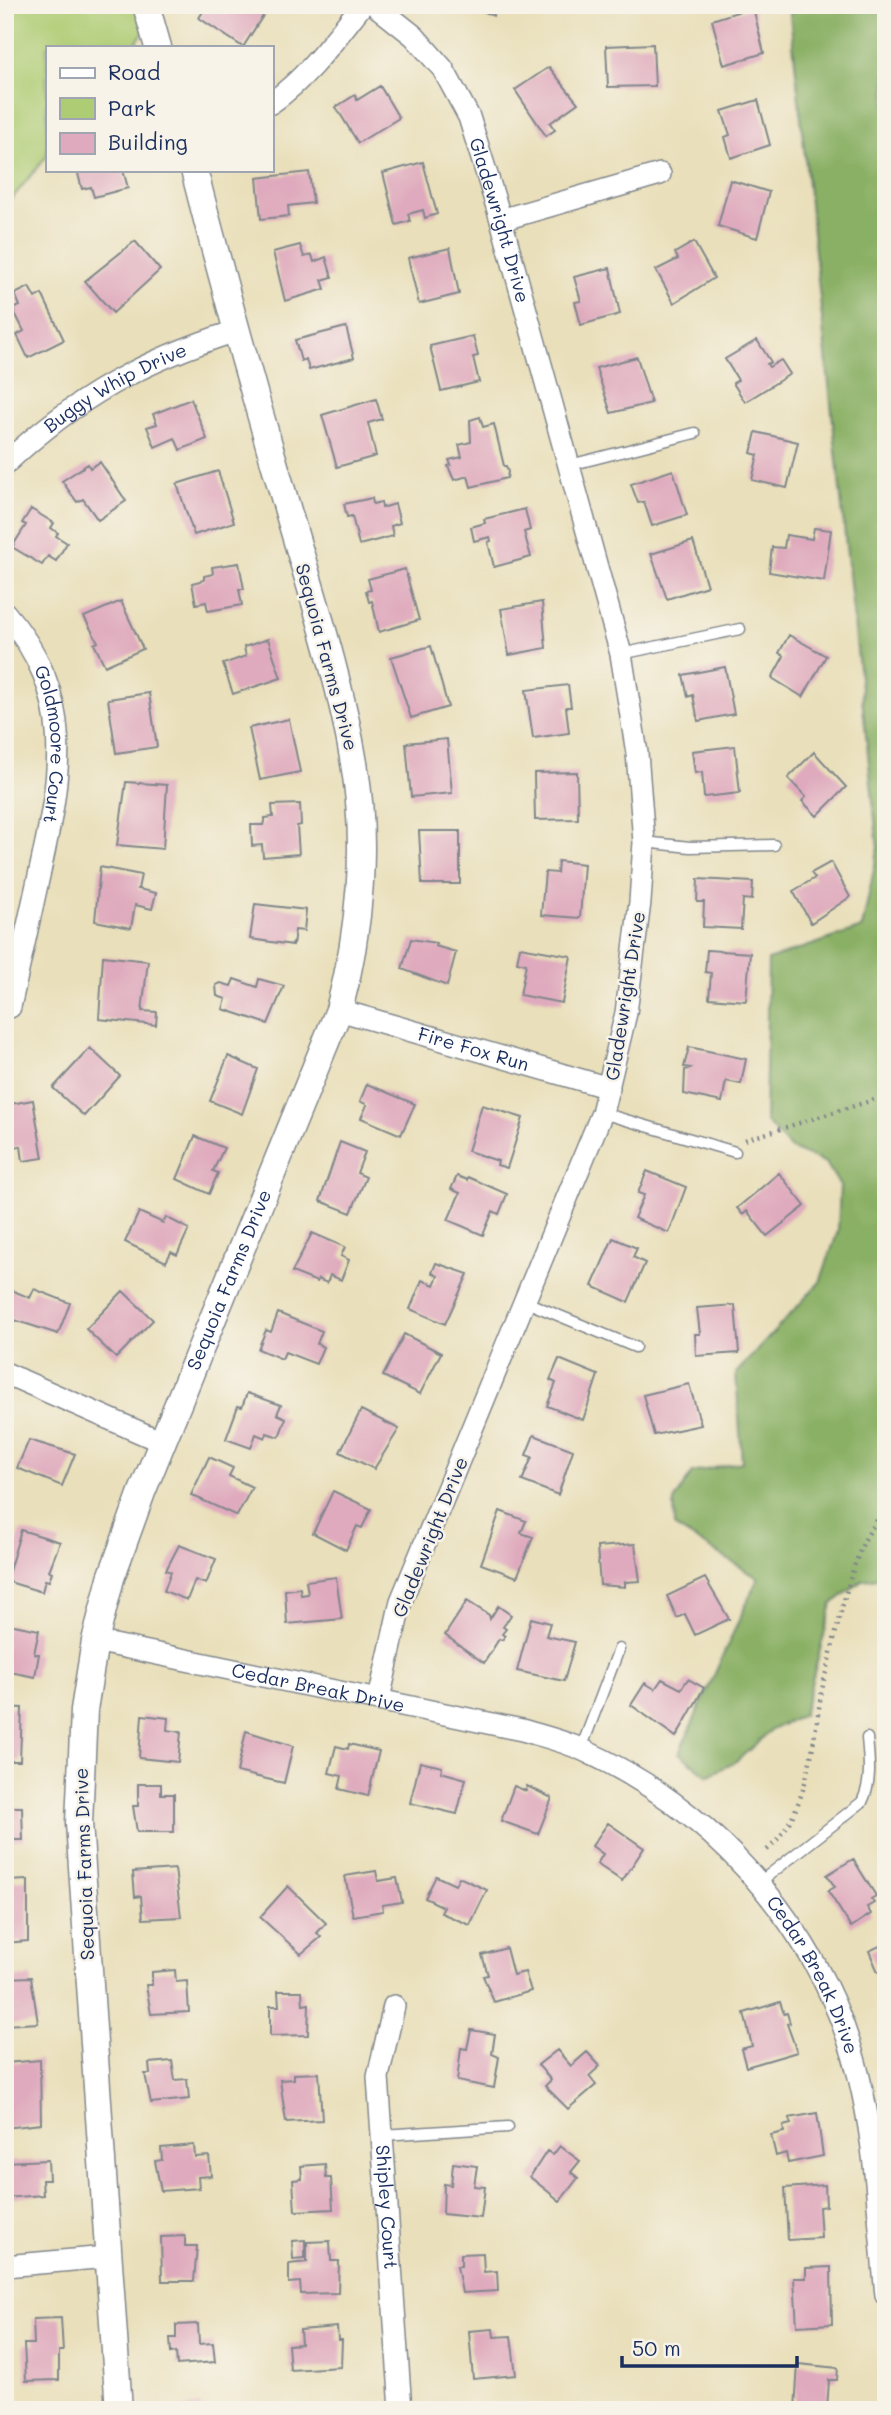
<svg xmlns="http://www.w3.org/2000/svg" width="891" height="2415" viewBox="0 0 891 2415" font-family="Mali,sans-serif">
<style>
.green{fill:#aecc73;stroke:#647e68;stroke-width:2}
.forest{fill:#8ab065;stroke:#527062;stroke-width:2}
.building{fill:#dfaabd}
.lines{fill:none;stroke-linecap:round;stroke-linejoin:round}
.service-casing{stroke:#82878c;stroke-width:13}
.minor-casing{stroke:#82878c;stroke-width:24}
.tertiary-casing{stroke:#82878c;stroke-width:29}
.path{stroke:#82878c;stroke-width:4.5;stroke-dasharray:2 5;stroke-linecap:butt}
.service{stroke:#fff;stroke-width:10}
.minor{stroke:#fff;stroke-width:21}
.tertiary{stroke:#fff;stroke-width:26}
.labels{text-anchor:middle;stroke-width:5;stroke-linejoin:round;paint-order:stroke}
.street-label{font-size:19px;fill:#1b2f5e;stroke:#f7f3e8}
</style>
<rect width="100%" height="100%" fill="#f7f3e8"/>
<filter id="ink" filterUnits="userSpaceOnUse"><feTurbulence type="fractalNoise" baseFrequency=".0143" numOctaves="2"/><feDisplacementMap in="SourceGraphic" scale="14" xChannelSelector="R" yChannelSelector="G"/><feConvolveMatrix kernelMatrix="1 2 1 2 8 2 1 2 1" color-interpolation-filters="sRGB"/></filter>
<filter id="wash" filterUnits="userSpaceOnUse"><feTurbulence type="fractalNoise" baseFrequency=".00686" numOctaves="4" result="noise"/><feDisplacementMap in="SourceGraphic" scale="28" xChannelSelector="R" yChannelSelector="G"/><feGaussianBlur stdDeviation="1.57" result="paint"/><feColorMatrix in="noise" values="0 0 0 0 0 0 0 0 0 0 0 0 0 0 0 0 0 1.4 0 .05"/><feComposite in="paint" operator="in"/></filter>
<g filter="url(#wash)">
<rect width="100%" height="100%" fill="#e9dfba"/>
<path class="green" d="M5,5H162L133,47H47V156L5,207Z"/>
<path class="forest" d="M789,5H886V1577L863,1580L832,1604L803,1715L771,1730L738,1760L708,1776L679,1753L758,1578L675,1527L674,1501L692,1473L742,1462L736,1373L820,1282L838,1231L840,1186L826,1163L791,1149L765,1121L768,960L862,928L878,849Z"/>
<g id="blocks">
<path class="building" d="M207,5H257L266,11L243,47L199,18Z
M471,5H498L493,16Z
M753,7L764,53L724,65L712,20Z
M653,44L655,86L608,87L606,46Z
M549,67L578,103L550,123L555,130L546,136L515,90Z
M380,86L399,118L358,143L336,107L355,95L357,100Z
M758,100L770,145L731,158L725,137L730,135L722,111Z
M423,162L437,214L425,218L423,210L408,214L410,221L396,225L383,173Z
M77,170H123L128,188L94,197L91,187L82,189Z
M309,172L313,203L288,206L289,216L261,219L257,178Z
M730,180L769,192L757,238L718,226Z
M135,241L160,270L113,313L85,281Z
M694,242L714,278L674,303L656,270L678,259L675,253Z
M300,245L304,257L312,255L314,262L326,257L332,277L322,280L325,289L285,301L273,252Z
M450,248L459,294L419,304L408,258Z
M610,268L620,314L581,325L575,302L581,301L574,277Z
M29,287L35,298L42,294L64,340L28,358L17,335L24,331L13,309L20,306L15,294Z
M346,327L354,358L309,370L306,359L301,361L295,340Z
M473,336L478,356L473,357L479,382L441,391L430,346Z
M757,340L771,362L767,364L769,367L781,360L790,374L745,402L733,383L738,380L725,359Z
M637,357L651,403L611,413L596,368Z
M191,399L207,439L180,450L175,438L155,447L147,427L157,424L153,414Z
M376,399L382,419L368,423L376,456L337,467L322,415Z
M480,417L483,427L494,424L504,466H506L508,472L507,478L471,487L468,476L454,480L448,466L451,465L449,460L462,457L459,445L471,442L470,420Z
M756,432L798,442L787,488L752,480L758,455L751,453Z
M100,462L126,501L98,520L83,499L77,502L62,481L88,464L90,468Z
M673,470L687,515L652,526L644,502L638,503L631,484Z
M218,471L234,522L194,535L177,484Z
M372,498L373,504L381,502L382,508L395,504L400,523L391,526L393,536L359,545L352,516L347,517L344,504Z
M31,509L54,523L51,528L58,533L56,536L67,543L56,561L48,556L42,565L12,547L26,525L22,523Z
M525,509L530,530L524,532L531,557L494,567L488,542L491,541L490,537L474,541L471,527L485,523L484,519Z
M814,528L831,530L824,581L769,572L772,547L784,548L786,535L812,539Z
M693,541L707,586L667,599L651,554Z
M239,563L244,589H239L242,605L208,611L206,602L196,604L192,583L204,580V576L213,574L212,567Z
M405,569L419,620L379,632L372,601L369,602L366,591L371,590L368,579Z
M121,601L143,649L105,666L94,644L98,642L84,617Z
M542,602L546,648L509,655L501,609Z
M789,635L826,656L803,697L772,678L784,656L779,653Z
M268,639L281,678L233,694L223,664L246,656L244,647Z
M431,646L448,707L411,718L391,657Z
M725,667L734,714L698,721L693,695L688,697L683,675Z
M568,685L571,707H566L569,733L533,738L526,690Z
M149,693L157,747L116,753L108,699Z
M289,719L300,772L260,780L249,728Z
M447,739L452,793L411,797L406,743Z
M735,746L740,793L704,797L702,772L695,773L692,751Z
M814,752L846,787L817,816L802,801L806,797L788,778Z
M577,772L578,819L535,820L534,773Z
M126,782L167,785L163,849L117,845Z
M300,804L301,825L297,826L299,854L263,857L262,845L252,846L251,825H263L265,818L273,817L272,805Z
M419,831H460V884H422Z
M558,861L584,864L580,918L541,915L545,872L557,873Z
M831,862L850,897L811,923L793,891L815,878L811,873Z
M100,867L141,875L138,889L156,893L152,909L135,905L131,928L95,921Z
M698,879L753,882L752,900L743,899L741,929L703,927L704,902H697Z
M255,904L306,910L304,931L295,930L293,945L250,939Z
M411,939L436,943L435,946L456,952L447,986L402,969Z
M520,947L571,956L562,1003L520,995L526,964L517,962Z
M707,950L750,953L746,1001L709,998L711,973L705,972Z
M103,956L148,961L142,1011L157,1012L156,1025L99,1019Z
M234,979L257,987L259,979L284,986L268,1024L223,1009L226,999L217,996L216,985L221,983L231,986Z
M689,1047L746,1059L741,1084L726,1081L722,1102L684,1094L685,1070L690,1068L684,1067Z
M90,1048L120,1076L84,1116L53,1088Z
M228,1056L258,1069L242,1114L210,1101Z
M367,1084L415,1104L401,1135L361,1118L367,1105L360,1101Z
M33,1100L43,1158L23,1161L21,1146L5,1149V1105Z
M482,1105L523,1118L507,1168L497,1165L498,1161L468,1151Z
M195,1136L224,1148L213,1171L218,1173L209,1194L177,1179Z
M340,1142L365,1152L357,1173L366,1177L351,1213L320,1201Z
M647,1171L686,1187L669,1233L634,1218L644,1195L638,1193Z
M779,1173L805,1206L767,1236L747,1211L743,1215L737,1208Z
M457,1176L467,1180L468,1177L507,1194L499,1214L493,1211L483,1235L448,1220L460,1193L451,1189Z
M139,1212L163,1223L166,1217L189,1229L177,1255L171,1252L166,1262L125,1242Z
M312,1233L345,1247L341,1256L349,1260L341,1280L330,1275L327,1283L318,1279L317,1282L292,1272Z
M613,1238L637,1248L633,1257L645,1263L628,1302L592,1286Z
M436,1263L468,1274L445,1324L410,1309L422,1280L434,1285L438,1276L432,1273Z
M9,1289L30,1298L34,1289L70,1303L58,1334L5,1317Z
M123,1291L153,1320L116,1358L86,1329Z
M735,1305L739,1353L696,1356L695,1334H700L697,1308Z
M278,1313L322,1331L317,1344L323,1347L316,1364L285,1352L282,1359L258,1349L266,1330L271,1332Z
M404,1334L441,1353L420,1394L383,1376Z
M559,1359L598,1375L583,1420L547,1406L556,1383L550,1380Z
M689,1384L701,1425L654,1435L643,1395Z
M247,1393L281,1405L277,1414L286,1418L279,1437L267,1433L265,1438L256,1434L251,1448L226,1439L238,1406L242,1407Z
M361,1410L399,1429L374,1469L340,1452Z
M534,1435L573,1450L558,1495L522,1481L532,1457L526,1455Z
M29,1440L75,1454L62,1486L17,1468Z
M209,1457L233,1468L229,1476L252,1487L237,1516L191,1495Z
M333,1491L371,1509L362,1528L357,1526L346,1550L313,1533Z
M500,1511L526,1521L521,1533L533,1537L517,1577L481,1564Z
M21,1530L60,1542L49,1571L52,1572L49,1581L45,1580L42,1592L6,1581Z
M635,1544L640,1581L625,1582V1587L600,1585L597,1547Z
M179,1545L216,1559L206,1584L195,1580L187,1600L164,1591L171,1572L166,1570Z
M336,1577L342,1619L287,1624L285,1590L300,1588L301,1595L308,1594L306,1581Z
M705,1578L729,1619L695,1635L685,1614L677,1618L667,1596Z
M467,1601L489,1615L490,1619L498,1606L511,1615L503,1627L506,1629L502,1634L505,1636L502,1640L499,1639L484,1663L445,1635Z
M531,1618L550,1623L546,1636L575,1642L564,1681L517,1671Z
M9,1624L39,1630L34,1654H39L35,1677L5,1671V1634Z
M662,1679L681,1689L688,1679L704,1688L676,1737L631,1705L645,1683L655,1689Z
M5,1707L22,1708L20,1761H5Z
M142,1715L168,1718L167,1730L181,1732L178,1762L139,1758Z
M246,1731L293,1746L284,1783L237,1772Z
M349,1744L379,1751L368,1796L339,1789L342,1776L329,1773L336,1746L348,1749Z
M420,1762L442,1767L441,1772L466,1779L457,1814L410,1803Z
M138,1784H161V1794H174V1832H137L133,1806H138Z
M514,1786L526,1791L527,1786L552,1798L538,1834L501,1821Z
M5,1807H22L23,1840H5Z
M608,1823L644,1848L622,1881L597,1864L603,1854L592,1846Z
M853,1859L876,1896L871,1899L874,1903L867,1907L871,1914L851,1927L828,1891L835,1887L827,1875Z
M175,1869L181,1917L143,1919L141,1896L135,1897L133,1872Z
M376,1871L378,1881L397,1878L402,1902L382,1905L383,1911L353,1916L345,1876Z
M436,1876L455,1885L459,1877L487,1890L470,1925L441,1913L444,1907L425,1898Z
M28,1880V1941L5,1943V1881Z
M288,1886L326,1923L317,1933L321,1937L301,1954L260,1917Z
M886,1943V1980L881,1970L878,1972L869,1951Z
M506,1948L513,1975L525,1972L531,1991L494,2002L483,1976L488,1975L482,1955Z
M175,1970L176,1982L187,1981L189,2012L151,2014L146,1985H152V1972Z
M31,1977L38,2023L5,2025V1978Z
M278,1991H302L303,2005L309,2004L308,2035L270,2036V2006H279Z
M780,2002L784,2014L787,2013L790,2023L787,2024L797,2052L746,2067L741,2049L752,2046L744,2013Z
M471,2030L495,2034L492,2054L499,2057L494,2088L457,2081L461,2048L467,2049Z
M557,2050L571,2066L587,2052L600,2066L589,2076L596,2085L568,2109L545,2086L551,2080L538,2065Z
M40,2060L41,2124L5,2128V2063Z
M172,2061L175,2080L187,2079L189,2099L151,2103L145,2074H150L149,2063Z
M319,2073L322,2120L286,2122L280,2080L294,2079V2074Z
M817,2113L823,2156L788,2163L786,2153L776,2156L771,2135L784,2132L783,2126L791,2124L789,2118Z
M194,2145L195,2157L209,2156L211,2176L198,2177L199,2188L161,2191L155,2161L162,2160L161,2148Z
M560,2146L580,2161L571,2172L578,2178L560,2201L530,2177L547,2151L553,2155Z
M48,2160L49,2180H42L43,2195L5,2198V2162Z
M453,2163L477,2166L474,2186L485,2187L481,2218L443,2214L444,2184L451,2185Z
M325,2164L326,2178H331L333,2209L295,2211L293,2180L302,2179L301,2166Z
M825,2185L826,2206L819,2207L821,2238L788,2240L785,2188Z
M185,2236V2246H197L194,2281H162L161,2237Z
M305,2240V2258L293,2259L292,2241Z
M330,2241L331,2261H339L338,2293L301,2294L300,2282L289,2283V2264L307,2262V2242Z
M483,2253L484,2272L497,2271L498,2291L462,2293L457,2266H461V2254Z
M831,2267L832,2324L797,2326L794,2278H806V2268Z
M61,2318L63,2351H59V2380L26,2381L24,2344H34L33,2319Z
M198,2324L199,2344L213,2343L215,2362L177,2365L176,2352L171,2353L170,2338H176V2325Z
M337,2327L338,2340H342L341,2367L290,2370L288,2345L301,2344L300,2330Z
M493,2329L494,2337L511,2336L516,2375L473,2379L469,2331Z
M798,2364L838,2368L837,2380H829L827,2410L795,2409Z
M200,2405L201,2410H181V2408Z
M66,2407V2410H48L47,2408Z"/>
</g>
</g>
<g filter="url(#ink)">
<use href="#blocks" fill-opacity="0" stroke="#82878c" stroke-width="2"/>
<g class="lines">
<defs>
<path id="service" d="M570,465L695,433
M621,654L740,629
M644,842L690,847L774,845
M602,1113L735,1152
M526,1302L635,1347
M581,1749L619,1649
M760,1882L862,1802C872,1782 869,1761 867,1738
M382,2135L508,2127"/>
<g id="minor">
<path id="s1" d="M375,5L414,36L443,69L469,117L501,220L621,654L637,753L644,842L640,902L626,1013L602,1113L401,1601L379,1699"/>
<path d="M271,103C308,77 334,40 362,5"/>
<path d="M501,220L660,174"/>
<path id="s2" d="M5,464C76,397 144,360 236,331"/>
<path id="s3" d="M5,613C77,696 61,774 40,871C30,917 20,962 10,1007"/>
<path id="s4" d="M339,1010L609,1088"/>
<path d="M5,1373L162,1442"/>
<path id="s5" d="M95,1641L522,1730C542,1736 564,1741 583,1750C723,1814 832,1942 863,2095C877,2160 879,2228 886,2295"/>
<path id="s6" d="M394,2006L378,2077L401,2410"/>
<path d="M5,2266L107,2257"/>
</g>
<g id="tertiary">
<path d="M146,5L158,47"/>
<path id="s7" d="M119,2410L79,1823L84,1710L95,1641L111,1578L142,1492L339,1010C360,931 368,844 354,763C339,673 309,585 284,497C252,388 222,279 194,170"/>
</g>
</defs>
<use href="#service" class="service-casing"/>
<use href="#minor" class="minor-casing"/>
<use href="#tertiary" class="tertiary-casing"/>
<path class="path" d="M745,1140L886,1096
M767,1850C813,1810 812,1732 825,1676C836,1634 845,1588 861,1548C867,1533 878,1520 886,1506"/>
<use href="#service" class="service"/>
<use href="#minor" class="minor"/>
<use href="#tertiary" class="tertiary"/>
</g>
</g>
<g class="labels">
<g class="street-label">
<text dy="7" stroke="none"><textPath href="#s1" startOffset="256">Gladewright Drive</textPath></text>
<text dy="7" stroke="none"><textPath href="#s2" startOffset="135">Buggy Whip Drive</textPath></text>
<text transform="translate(327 657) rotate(75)" y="7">Sequoia Farms Drive</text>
<text dy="7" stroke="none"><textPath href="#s3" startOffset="144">Goldmoore Court</textPath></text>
<text transform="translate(625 996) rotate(-81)" y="7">Gladewright Drive</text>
<text dy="7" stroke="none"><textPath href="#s4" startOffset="140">Fire Fox Run</textPath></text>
<text dy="7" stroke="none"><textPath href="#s7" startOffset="1157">Sequoia Farms Drive</textPath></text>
<text transform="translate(430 1537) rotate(-68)" y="7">Gladewright Drive</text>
<text dy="7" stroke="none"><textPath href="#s5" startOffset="228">Cedar Break Drive</textPath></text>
<text transform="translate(84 1864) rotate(-92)" y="7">Sequoia Farms Drive</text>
<text dy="7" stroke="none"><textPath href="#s5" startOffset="830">Cedar Break Drive</textPath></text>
<text dy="7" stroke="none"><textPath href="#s6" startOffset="203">Shipley Court</textPath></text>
</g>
</g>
<rect width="891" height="2415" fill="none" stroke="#f7f3e8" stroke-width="28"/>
<rect x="46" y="46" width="228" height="126" fill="#f7f3e8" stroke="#9fa5b1" stroke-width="2"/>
<rect x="60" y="68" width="35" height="10" fill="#ffffff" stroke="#9fa5b1" stroke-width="2"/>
<text x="108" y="80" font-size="21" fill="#1b2f5e">Road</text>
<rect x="60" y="98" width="35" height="21" fill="#aecc73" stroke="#9fa5b1" stroke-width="2"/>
<text x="108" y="116" font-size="21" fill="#1b2f5e">Park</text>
<rect x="60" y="133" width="35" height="21" fill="#dfaabd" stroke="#9fa5b1" stroke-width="2"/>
<text x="108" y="150" font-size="21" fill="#1b2f5e">Building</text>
<path d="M622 2356v10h175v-10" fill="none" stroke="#1b2f5e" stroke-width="3.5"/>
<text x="632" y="2356" font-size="21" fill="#1b2f5e" stroke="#f7f3e8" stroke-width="5" paint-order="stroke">50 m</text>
</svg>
